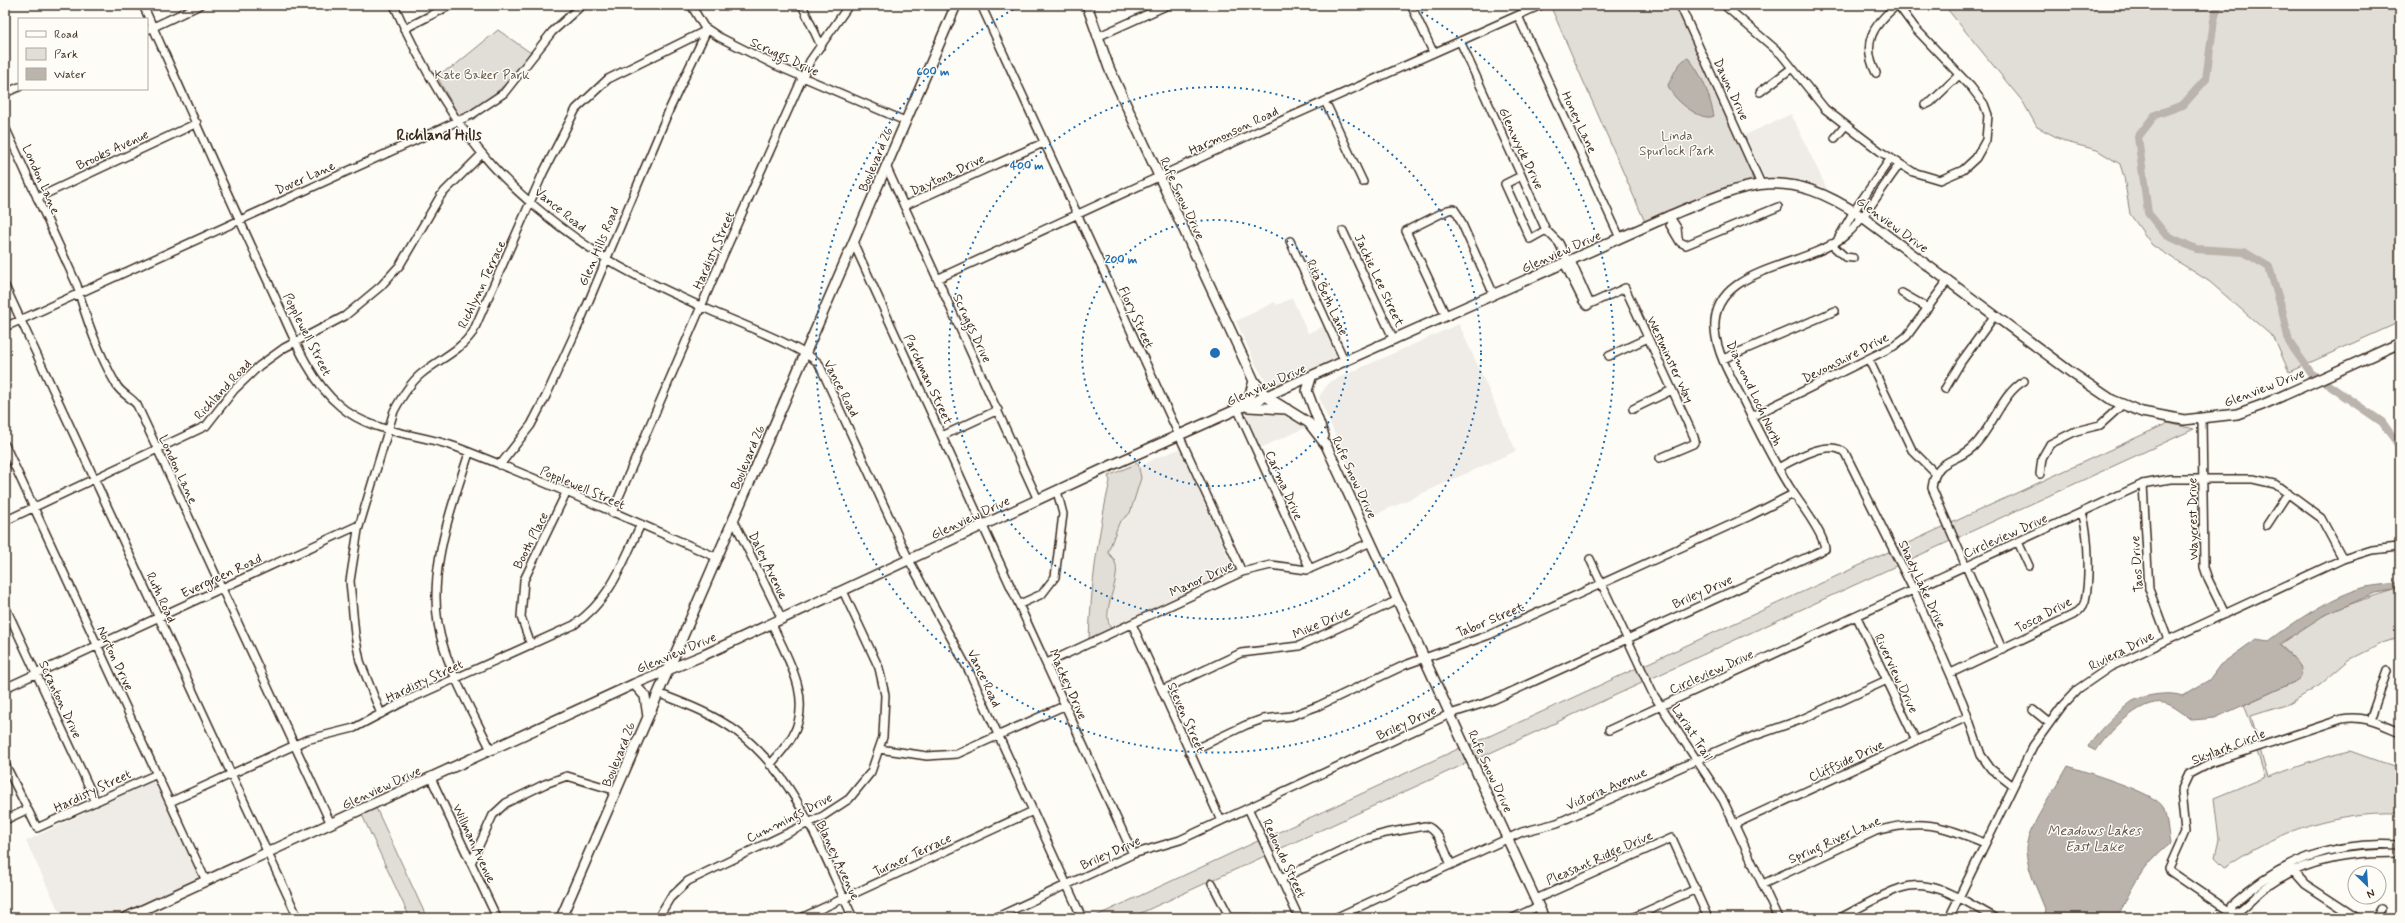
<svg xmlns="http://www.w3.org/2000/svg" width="2405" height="923" viewBox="0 0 2405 923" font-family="Mynerve,sans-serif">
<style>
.built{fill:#efece7}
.green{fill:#e1ded7;stroke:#8e847a}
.water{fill:#bbb4ad;stroke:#887d74}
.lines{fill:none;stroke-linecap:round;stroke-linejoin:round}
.river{stroke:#bbb4ad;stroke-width:8}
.minor-casing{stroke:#3b2a1e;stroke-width:10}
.major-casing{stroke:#3b2a1e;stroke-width:12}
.minor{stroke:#fdfcf7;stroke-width:7}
.major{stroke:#fdfcf7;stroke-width:9}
.ring{fill:none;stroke:#1f6fb2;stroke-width:2;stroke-dasharray:2 4}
.labels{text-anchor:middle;stroke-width:3;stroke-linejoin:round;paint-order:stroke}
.street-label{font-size:13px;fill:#3b2a1e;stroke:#fdfcf7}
.park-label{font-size:13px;fill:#64574c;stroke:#fdfcf7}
.water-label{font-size:14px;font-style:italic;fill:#615349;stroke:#fdfcf7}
.quarter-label{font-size:15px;font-weight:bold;fill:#3b2a1e;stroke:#fdfcf7}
.centre{fill:#1f6fb2;stroke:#fdfcf7;stroke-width:2}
.ring-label{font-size:12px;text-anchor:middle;font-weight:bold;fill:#1f6fb2;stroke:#fdfcf7;stroke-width:3;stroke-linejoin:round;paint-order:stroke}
</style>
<rect width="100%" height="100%" fill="#fdfcf7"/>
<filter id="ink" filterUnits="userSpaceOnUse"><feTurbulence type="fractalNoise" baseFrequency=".025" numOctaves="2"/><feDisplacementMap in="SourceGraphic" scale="8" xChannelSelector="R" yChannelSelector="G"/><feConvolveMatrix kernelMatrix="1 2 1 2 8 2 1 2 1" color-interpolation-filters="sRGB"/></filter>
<g filter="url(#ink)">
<path class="built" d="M1791,114L1827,189L1807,181L1764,177L1745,135Z
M1292,298L1308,333L1324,326L1339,358L1277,386H1269L1256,365L1236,321L1275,302L1277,305Z
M1459,324L1516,451L1370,517L1319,397L1329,382Z
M1259,411L1285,413L1305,428L1258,449L1244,415Z
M1180,449L1234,570L1233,573L1111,629L1109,608L1116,569L1108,552L1119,523L1125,520L1130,513L1141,478L1140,467L1156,458Z
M156,779L199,878L112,918H62L26,841Z"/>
<path class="green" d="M1550,5H1678L1743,142L1753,181L1726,187L1645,222Z
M1944,5H2400V322L2289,372L2274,338L2210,282L2152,245L2130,214L2124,177L2120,164L2097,150L2066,142L2037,127L2023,102Z
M498,30L531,53C509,82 493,100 459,116L436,75L454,66Z
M2168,423L2194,429L1650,679L1644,665Z
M1138,463L1141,478L1130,513L1119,523L1108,552C1110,555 1114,559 1115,562C1122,581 1100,609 1111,629L1089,639C1091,585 1098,534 1110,481L1108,476Z
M2393,590H2400V638L2385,642L2349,660L2320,685L2289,704L2251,716C2258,737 2261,757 2268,777L2329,756L2350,751L2400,769V813C2336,811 2278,830 2225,867L2215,857L2219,839L2214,798L2265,777L2255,745L2257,738L2244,705L2294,682L2293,657L2280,645C2309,616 2355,602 2393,590Z
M1637,668L1644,682L1477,759L1470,745Z
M1460,748L1467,763L1273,852L1266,838Z
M376,808L427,918H410L362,815Z
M1260,840L1267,855L1130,918H1092Z"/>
<path class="water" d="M1688,58C1702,73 1710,97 1714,116C1701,123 1670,97 1668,85C1673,76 1678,61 1688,58Z
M2400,583V589L2375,593L2323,616L2281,643L2280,645C2287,655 2307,664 2300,678L2294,682L2215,718L2193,720C2184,715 2174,705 2164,703C2140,698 2107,734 2096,751L2088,747C2092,736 2123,707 2133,701C2144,695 2171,691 2182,696L2209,680L2220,665L2256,639L2269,641C2297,620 2332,596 2366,587C2378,585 2389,584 2400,583Z
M2068,766C2085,772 2155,792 2163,807C2167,817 2168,833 2170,843C2143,865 2131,887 2118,918H2043L2045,909C2038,891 2028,871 2026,852C2024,831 2058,786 2068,766Z"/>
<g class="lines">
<path class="river" d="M2218,5L2214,20L2206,79L2183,105L2155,115L2138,137L2148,213L2166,235L2196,249L2244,252L2269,267L2282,309L2289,342L2311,373L2382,422L2400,447"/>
<defs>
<path id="minor" d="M143,5C185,99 227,194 271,288C289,326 307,379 340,406C372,434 418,433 456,447C545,481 631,520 718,558
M394,5C419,61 450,118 491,164C523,200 565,232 605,258C635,277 668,291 700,306C723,317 806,348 819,364L909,560L969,671L1082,918
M691,5L704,27L719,37L777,66L905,121
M802,5L821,46
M981,5L1242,572
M1411,5L1433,52
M1680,5L1761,184
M1724,5L1781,54L1825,109L1881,152L1913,172L1940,180L1963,170L1976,158L1986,140L1988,115L1984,104L1971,87L1915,28L1898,5
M1518,16L1620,238
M404,29L451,5
M147,30L200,5
M1097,37L1168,5
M1460,41L1546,230L1559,243L1568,262
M1876,73C1861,43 1873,25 1897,5
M1760,92L1792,68
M5,93L19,87
M1325,101L1363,182
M1925,105L1931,102L1959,75
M5,127L77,285C85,317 100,357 117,386C122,394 131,397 137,405L331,824
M1835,138L1846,125
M886,166L1038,500
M1521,176L1505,184L1530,239L1546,230
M37,198L197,123
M904,206L1043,143
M1670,217L1677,228L1678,237
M1671,221L1670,225L1680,242L1686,245L1778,207
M1343,231L1394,340
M1838,239L1854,211L1891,158
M1290,241L1345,362
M853,242L1133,854
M1831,244L1845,257L1853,258
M1571,261L1590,304
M1564,263L1583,301L1587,306L1590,304
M937,279L1254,133L1541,5
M5,286L298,918
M1902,293L1928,308
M1590,304L1625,288L1694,437L1695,441L1693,444L1660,458
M1446,316L1406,231L1448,210L1454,209L1458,215L1494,295
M5,327L471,115L504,93L552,32L582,5
M1609,356L1648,338
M1723,359L1835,311
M1869,360L1912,450L1935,473
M1945,389L1961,362L1995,315
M1633,409L1672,390
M1238,410L1310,569
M1751,417L1894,346L1907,336L1948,280
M2202,419L2204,567L2208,579L2225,614
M942,436L998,410
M5,445L206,881
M469,453C450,513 422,584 444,648C455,683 475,717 491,750
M500,465L531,425L546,396L580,322L670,108L707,30
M1778,468C1793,460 1830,438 1845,453L1914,591L1963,703L1981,755L1991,769L2013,786
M2040,474L2042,458L2050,444L2076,431L2100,425L2122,405
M2143,484L2149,589L2168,640
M612,513L722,258L810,61L849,5
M5,521L206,426L234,390L259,366L284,348L345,316L381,286L400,265L441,195L482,154
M734,521L782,619
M2267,525L2288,493
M2018,542L2029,566
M1590,559L1653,694L1723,800L1778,918
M1020,604L1042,594L1055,577L1063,514L1057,491
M5,606L96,802
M1857,617L1916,741
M1132,624L1221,821
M531,645L521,617L524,580L566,493
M2002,649L1932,488C1936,457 1955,464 1973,447C1993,428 2001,394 2024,381
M1047,663L1242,572L1271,565L1307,570L1371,542
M1951,673L2073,615C2079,611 2083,608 2085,601C2090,580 2089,533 2082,513
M5,688L359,525
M1162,690L1241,653L1299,646L1398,600
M660,694C686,704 713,714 736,731C797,776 822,852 853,918
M2033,710L2049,723
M381,714L360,661L355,635L350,581L358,530L394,411C401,398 409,384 421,374C439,359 459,352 473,332L543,173L576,109L608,79L707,30
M2370,720L2387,671
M1609,730L2143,484L2170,479H2253L2275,484L2321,518L2343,559
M879,749L927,756L957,754L1066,705
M1189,752L1246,725L1263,719L1291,716L1318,706L1405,665L1489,635L1750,516L1793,494
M5,764L37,828L157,774
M770,765C778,755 787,746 793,735C813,697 787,658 772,624
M431,778L497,918
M170,802L306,740L354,728L403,702L574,625C612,598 622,564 641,524
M1248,808L1299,918
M5,820L26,810
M1735,824L1967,717
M471,863L493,815L506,803L545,784L567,776L617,791
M2291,868L2305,884L2357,918
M1281,879L1365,839L1386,833L1425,826C1439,828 1446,854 1451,865
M1212,883L1230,918
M1763,884L1876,831C1923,818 1942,826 1985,843
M1536,899L1672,838L1708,918
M2232,913V905C2281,860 2333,841 2400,845
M658,918L670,898L688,881L823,816L849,799L871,772L883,737L885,695L879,668L843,591
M801,918L1033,811
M995,918L1133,854L1180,840L1450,714L1491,701L1825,549C1824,534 1802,506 1794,494C1774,464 1759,432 1743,400C1732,379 1717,355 1715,330C1710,265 1808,269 1847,234C1867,216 1883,185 1900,164
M1228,918H1250
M1335,918L1522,832L1557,823L1697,760L1740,741L1800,720L1887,680
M1513,918L1539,906
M1632,918L1696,889
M1840,918C1860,908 1880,895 1901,888C1933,877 1967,903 1994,917
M1949,918L2033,746L2062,706L2078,689L2110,667L2343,559L2372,550L2398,547
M2227,918C2231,913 2235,914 2240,910C2249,904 2256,894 2265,888C2305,858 2352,853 2400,853
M2239,918L2170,871L2169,868L2185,832L2181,791L2189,774L2210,763L2342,719C2364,715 2380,724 2400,732
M2376,918L2381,909"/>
<path id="major" d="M1087,5L1109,68L1254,381L1267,397L1309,423L1326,445L1544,918
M1311,378L1307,391L1324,436
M1237,407L1249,397L1254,381
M1248,407L1287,409
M634,684L645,696L648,717
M125,918L634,684L704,655L1110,466L1669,216C1748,183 1783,164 1861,216L2072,373L2112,400L2142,412L2184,420L2237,414L2262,405L2400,343
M561,918L956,5"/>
</defs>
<use href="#minor" class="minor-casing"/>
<use href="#major" class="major-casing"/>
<use href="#minor" class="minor"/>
<use href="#major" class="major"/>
</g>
</g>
<g class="ring">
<circle cx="1215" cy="353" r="133"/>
<circle cx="1215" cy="353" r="266"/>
<path d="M1411 6A399 399 0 1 1 1019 6"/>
</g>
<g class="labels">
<g class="street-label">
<text transform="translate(785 56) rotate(25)" y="5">Scruggs Drive</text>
<text transform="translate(1732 89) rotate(65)" y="5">Dawn Drive</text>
<text transform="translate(1580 122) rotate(65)" y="5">Honey Lane</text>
<text transform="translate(1233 130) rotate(-25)" y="5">Harmonson Road</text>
<text transform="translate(1522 148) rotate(65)" y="5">Glenwyck Drive</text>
<text transform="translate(112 149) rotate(-25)" y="5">Brooks Avenue</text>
<text transform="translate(875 159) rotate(-67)" y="5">Boulevard 26</text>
<text transform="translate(947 174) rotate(-25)" y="5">Daytona Drive</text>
<text transform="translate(305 177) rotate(-24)" y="5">Dover Lane</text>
<text transform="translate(42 179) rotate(66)" y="5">London Lane</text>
<text transform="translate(1183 198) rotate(65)" y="5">Rufe Snow Drive</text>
<text transform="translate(561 209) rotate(39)" y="5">Vance Road</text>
<text transform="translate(1893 224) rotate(36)" y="5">Glenview Drive</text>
<text transform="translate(598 246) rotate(-67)" y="5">Glen Hills Road</text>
<text transform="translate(713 250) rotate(-66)" y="5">Hardisty Street</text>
<text transform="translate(1561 251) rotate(-24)" y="5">Glenview Drive</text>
<text transform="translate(1380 280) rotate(65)" y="5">Jackie Lee Street</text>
<text transform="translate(481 284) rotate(-65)" y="5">Richlynn Terrace</text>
<text transform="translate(1328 297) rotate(65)" y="5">Rita Beth Lane</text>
<text transform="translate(1137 317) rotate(65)" y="5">Flory Street</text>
<text transform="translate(973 328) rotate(65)" y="5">Scruggs Drive</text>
<text transform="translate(308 334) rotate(63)" y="5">Popplewell Street</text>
<text transform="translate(1845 357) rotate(-27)" y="5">Devonshire Drive</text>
<text transform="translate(1671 359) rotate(65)" y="5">Westminster Way</text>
<text transform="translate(929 379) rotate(65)" y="5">Parchman Street</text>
<text transform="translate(1266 384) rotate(-24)" y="5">Glenview Drive</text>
<text transform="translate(2264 387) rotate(-21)" y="5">Glenview Drive</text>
<text transform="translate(842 388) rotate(63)" y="5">Vance Road</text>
<text transform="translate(222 389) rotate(-47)" y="5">Richland Road</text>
<text transform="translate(1755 393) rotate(65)" y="5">Diamond Loch North</text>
<text transform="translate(747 457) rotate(-67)" y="5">Boulevard 26</text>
<text transform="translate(179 469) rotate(65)" y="5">London Lane</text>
<text transform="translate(1355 477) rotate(65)" y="5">Rufe Snow Drive</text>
<text transform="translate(1285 485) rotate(66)" y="5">Carma Drive</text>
<text transform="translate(583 487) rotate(23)" y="5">Popplewell Street</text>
<text transform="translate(970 517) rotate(-25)" y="5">Glenview Drive</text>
<text transform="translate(2192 519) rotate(-91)" y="5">Waycrest Drive</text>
<text transform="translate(2005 535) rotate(-24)" y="5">Circleview Drive</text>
<text transform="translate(530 540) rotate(-63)" y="5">Booth Place</text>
<text transform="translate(2136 564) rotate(-94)" y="5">Taos Drive</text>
<text transform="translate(769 565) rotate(64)" y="5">Daley Avenue</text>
<text transform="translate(221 575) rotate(-25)" y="5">Evergreen Road</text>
<text transform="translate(1201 578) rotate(-25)" y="5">Manor Drive</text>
<text transform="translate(1923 584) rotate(65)" y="5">Shady Lake Drive</text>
<text transform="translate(1702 591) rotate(-24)" y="5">Briley Drive</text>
<text transform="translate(162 597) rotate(65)" y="5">Ruth Road</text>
<text transform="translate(2043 614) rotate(-28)" y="5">Tosca Drive</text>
<text transform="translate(1490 619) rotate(-22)" y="5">Tabor Street</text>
<text transform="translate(1321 622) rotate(-24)" y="5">Mike Drive</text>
<text transform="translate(2121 650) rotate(-27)" y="5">Riviera Drive</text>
<text transform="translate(676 652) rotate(-23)" y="5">Glenview Drive</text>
<text transform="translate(116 658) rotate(65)" y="5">Norton Drive</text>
<text transform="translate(1711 671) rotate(-24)" y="5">Circleview Drive</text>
<text transform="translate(1897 673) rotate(65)" y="5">Riverview Drive</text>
<text transform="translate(985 678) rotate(65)" y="5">Vance Road</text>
<text transform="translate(424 680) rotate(-25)" y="5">Hardisty Street</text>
<text transform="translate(1069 684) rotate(66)" y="5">Mackey Drive</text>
<text transform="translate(61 699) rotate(65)" y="5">Scranton Drive</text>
<text transform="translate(1187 717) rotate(66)" y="5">Steven Street</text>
<text transform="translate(1406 722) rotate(-25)" y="5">Briley Drive</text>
<text transform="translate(1693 732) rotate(57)" y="5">Lariat Trail</text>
<text transform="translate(2228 746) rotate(-21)" y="5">Skylark Circle</text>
<text transform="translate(618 754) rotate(-68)" y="5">Boulevard 26</text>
<text transform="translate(1846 760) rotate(-25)" y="5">Cliffside Drive</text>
<text transform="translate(1491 771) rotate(65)" y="5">Rufe Snow Drive</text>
<text transform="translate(381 787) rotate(-25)" y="5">Glenview Drive</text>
<text transform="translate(1606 788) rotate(-24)" y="5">Victoria Avenue</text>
<text transform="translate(92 790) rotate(-25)" y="5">Hardisty Street</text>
<text transform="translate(789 817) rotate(-27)" y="5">Cummings Drive</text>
<text transform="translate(1834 839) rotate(-24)" y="5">Spring River Lane</text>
<text transform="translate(475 843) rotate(65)" y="5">Willman Avenue</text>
<text transform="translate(1110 852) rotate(-24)" y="5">Briley Drive</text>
<text transform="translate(912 854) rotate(-25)" y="5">Turner Terrace</text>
<text transform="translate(1599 857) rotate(-24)" y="5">Pleasant Ridge Drive</text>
<text transform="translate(1285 858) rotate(65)" y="5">Redondo Street</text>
<text transform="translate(839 860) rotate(65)" y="5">Blaney Avenue</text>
</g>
<g class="park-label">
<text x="482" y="79">Kate Baker Park</text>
<text x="1677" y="140">Linda<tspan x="1677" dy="15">Spurlock Park</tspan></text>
</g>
<g class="water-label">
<text x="2094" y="835">Meadows Lakes<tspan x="2094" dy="16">East Lake</tspan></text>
</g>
<g class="quarter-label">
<text x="439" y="140">Richland Hills</text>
</g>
</g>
<circle cx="1215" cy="353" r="6" class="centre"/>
<g class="ring-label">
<text x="933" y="75">600 m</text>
<text x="1027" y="169">400 m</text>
<text x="1121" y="263">200 m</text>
</g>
<rect width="2405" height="923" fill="none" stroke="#fdfcf7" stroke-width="20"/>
<rect x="10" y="10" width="2385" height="903" fill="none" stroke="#3b2a1e" stroke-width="1.5" filter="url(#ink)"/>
<rect x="18" y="18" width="130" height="72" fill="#fdfcf7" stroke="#afa8a0"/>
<rect x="26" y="31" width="20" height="6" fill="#fdfcf7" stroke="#afa8a0"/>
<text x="54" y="38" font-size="12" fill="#3b2a1e">Road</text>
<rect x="26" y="48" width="20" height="12" fill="#e1ded7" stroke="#afa8a0"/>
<text x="54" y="58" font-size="12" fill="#3b2a1e">Park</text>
<rect x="26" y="68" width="20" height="12" fill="#bbb4ad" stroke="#afa8a0"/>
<text x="54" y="78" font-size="12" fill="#3b2a1e">Water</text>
<g transform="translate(2367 885) rotate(155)"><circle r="19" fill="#fdfcf7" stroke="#afa8a0"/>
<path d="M0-3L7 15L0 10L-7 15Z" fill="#1f6fb2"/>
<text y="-6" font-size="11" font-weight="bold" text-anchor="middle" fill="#3b2a1e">N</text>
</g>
</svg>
